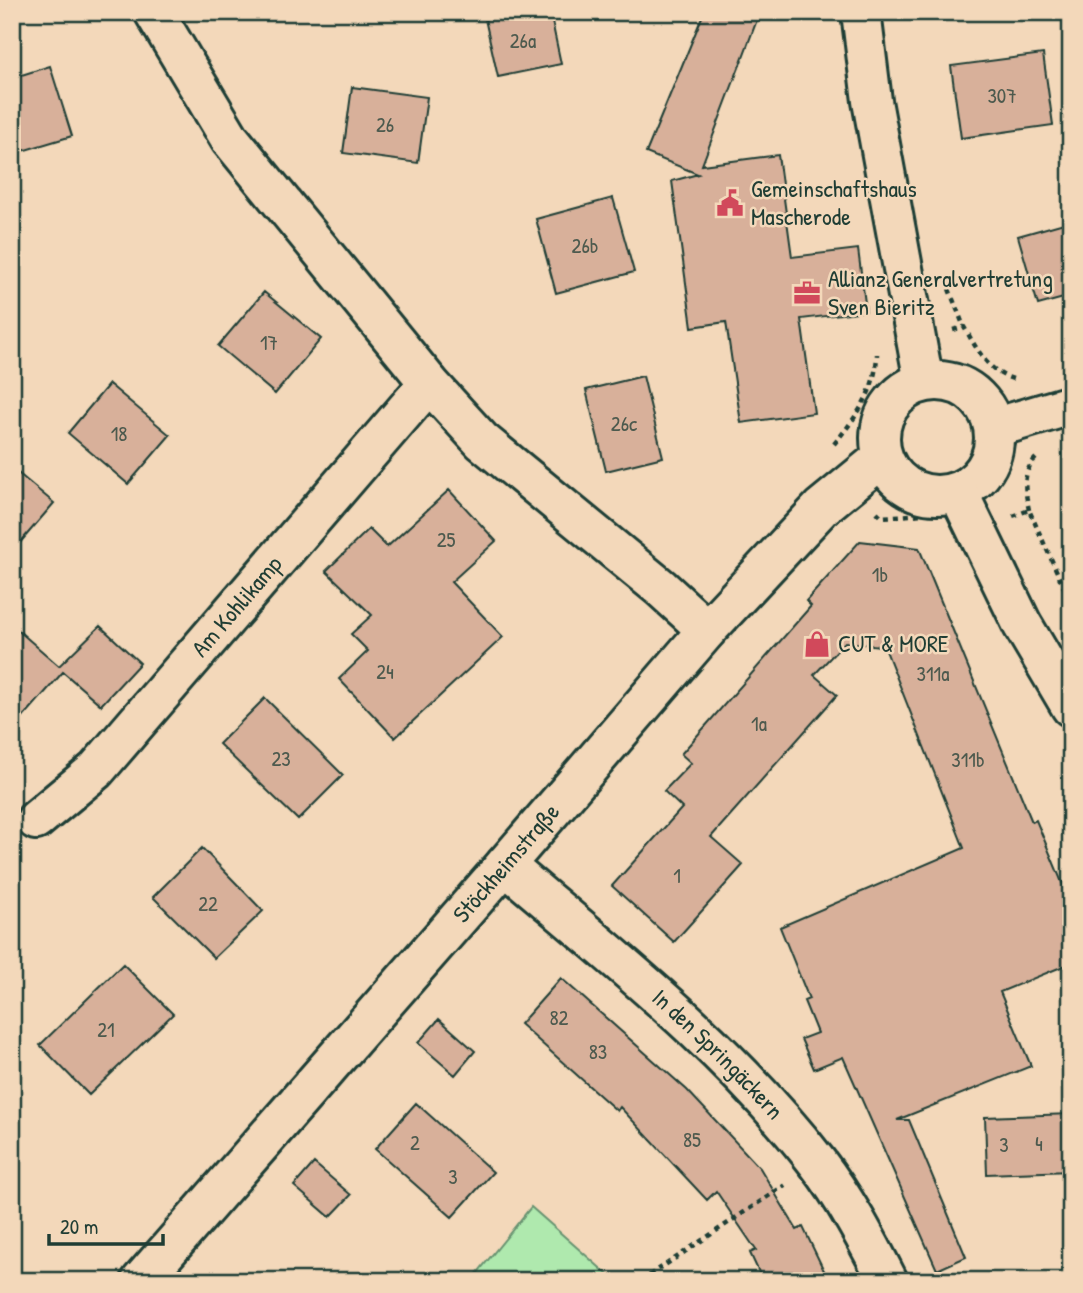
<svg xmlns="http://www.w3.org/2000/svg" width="1083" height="1293" viewBox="0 0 1083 1293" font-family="'Patrick Hand',sans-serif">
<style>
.green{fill:#afe9ae;stroke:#679371;stroke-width:2}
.building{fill:#d8b09a;stroke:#1f3d34;stroke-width:2}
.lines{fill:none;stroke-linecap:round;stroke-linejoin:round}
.street-casing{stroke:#1f3d34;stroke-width:44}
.secondary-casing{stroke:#1f3d34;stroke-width:44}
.path{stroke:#1f3d34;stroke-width:4.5;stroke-dasharray:5 5;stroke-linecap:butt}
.street{stroke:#f3d8ba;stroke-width:38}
.secondary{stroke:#f3d8ba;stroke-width:38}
.labels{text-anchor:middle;stroke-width:5;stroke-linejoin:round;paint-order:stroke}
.number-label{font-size:21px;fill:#4d5a4e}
.poi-label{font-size:24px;fill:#1f3d34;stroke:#f3d8ba;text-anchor:start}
.street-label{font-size:24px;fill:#1f3d34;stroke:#f3d8ba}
</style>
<rect width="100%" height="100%" fill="#f3d8ba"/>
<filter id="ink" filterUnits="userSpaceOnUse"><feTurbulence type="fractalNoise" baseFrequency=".0143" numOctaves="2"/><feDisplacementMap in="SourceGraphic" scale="14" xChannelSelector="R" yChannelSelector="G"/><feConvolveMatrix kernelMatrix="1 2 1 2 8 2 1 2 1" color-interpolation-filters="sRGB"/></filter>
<g filter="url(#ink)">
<path class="green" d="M531,1207L615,1281H471Z"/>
<path class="building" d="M515,12H550L561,64L498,77L485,19Z
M704,12H760L702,165L778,155L792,257L858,249L866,311L801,319L814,413L741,423L726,322L692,327L672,181L698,174L646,153Z
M1043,54L1053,125L961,138L951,66Z
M50,66L72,136L12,154V78Z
M352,87L427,97L418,163L343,153Z
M613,198L634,272L556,293L536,219Z
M1071,221V296L1038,305L1018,236Z
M264,292L321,339L275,394L218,346Z
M643,376L663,457L606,471L586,390Z
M109,384L170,435L128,484L68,433Z
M12,468L54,503L12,552Z
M449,490L496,541L451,582L503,637L395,738L339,679L368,651L351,634L372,615L326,571L369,529L387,547Z
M860,541L919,548L1032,822L1036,820L1071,904V963L1000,992L1031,1066L897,1120H909L966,1257L937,1270L843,1057L814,1069L801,1039L817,1033L804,1001L809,999L780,927L964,848L883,643L880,646L845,642L814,675L837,695L711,837L743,865L674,942L612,886L682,808L664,791L691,763L681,754L811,606L806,601Z
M12,625L59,666L100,626L140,663L101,705L63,672L12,730Z
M265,698L343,775L298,820L219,744Z
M202,848L263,911L214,958L153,897Z
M123,964L173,1014L89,1095L40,1045Z
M561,978L687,1090L760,1168L797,1230L803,1227L829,1281H763L750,1253L756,1250L716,1191L707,1200L620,1107L617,1111L520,1024Z
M439,1019L475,1051L455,1075L418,1043Z
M416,1103L493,1172L452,1217L375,1149Z
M1071,1114V1171L987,1174L985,1117Z
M314,1163L351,1195L330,1217L294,1186Z"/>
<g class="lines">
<defs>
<g id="street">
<path d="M154,12L230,139L429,383L482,441L661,588L707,630"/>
<path id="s1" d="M36,820L96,770L429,383"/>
<path id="s2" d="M505,865C614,958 729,1048 817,1162C845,1198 867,1240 888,1281"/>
</g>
<g id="secondary">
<path d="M861,12L872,101L924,382"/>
<circle cx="937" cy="438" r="57"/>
<path d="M994,428L1071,405"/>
<path d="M958,492L1022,624L1071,707"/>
<path id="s3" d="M141,1281L505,865L707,630L821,508L882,458"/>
</g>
</defs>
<use href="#street" class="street-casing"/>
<use href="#secondary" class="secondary-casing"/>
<path class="path" d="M949,289L964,327
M953,330L964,327C978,350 988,374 1017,380
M834,444C857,416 876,391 877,354
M1029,510C1025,491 1021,473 1036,458
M877,512L882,517L925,514
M1013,516L1029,510L1071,603
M641,1281L785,1185"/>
<use href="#street" class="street"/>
<use href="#secondary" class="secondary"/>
</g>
</g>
<defs>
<symbol id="civic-bare" viewBox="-9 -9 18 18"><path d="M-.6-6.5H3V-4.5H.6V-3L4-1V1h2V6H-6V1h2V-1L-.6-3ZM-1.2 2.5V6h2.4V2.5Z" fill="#d1495b" stroke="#f3d8ba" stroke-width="2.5" paint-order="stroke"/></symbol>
<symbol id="office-bare" viewBox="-9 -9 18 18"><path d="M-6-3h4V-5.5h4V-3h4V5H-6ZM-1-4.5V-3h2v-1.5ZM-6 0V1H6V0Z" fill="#d1495b" stroke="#f3d8ba" stroke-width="2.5" paint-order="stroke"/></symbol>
<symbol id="shop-bare" viewBox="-9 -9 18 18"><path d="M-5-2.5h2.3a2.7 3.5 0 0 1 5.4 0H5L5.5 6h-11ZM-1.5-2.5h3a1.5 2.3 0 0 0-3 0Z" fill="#d1495b" stroke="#f3d8ba" stroke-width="2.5" paint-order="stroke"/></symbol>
</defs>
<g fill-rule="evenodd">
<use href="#civic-bare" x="711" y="184" width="38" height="38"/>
<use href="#office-bare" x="788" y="274" width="38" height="38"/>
<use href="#shop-bare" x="798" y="625" width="38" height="38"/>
</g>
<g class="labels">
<g class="number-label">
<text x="523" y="48">26a</text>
<text x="1002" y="103">307</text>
<text x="385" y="132">26</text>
<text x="585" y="253">26b</text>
<text x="269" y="350">17</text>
<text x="624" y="431">26c</text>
<text x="119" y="441">18</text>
<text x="446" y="547">25</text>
<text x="880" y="582">1b</text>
<text x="385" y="679">24</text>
<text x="933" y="681">311a</text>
<text x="759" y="731">1a</text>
<text x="281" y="766">23</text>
<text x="968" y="767">311b</text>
<text x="677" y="883">1</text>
<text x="208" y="911">22</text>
<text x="559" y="1025">82</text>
<text x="106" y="1037">21</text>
<text x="598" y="1059">83</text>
<text x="692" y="1147">85</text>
<text x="415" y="1150">2</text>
<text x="1039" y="1151">4</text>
<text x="1004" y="1152">3</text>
<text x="453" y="1184">3</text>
</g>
<g class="poi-label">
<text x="751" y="197">Gemeinschaftshaus<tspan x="751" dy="28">Mascherode</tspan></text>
<text x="828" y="287">Allianz Generalvertretung<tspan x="828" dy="28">Sven Bieritz</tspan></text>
<text x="838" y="652">CUT &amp; MORE</text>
</g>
<g class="street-label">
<text dy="8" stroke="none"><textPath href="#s1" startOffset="294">Am Kohlikamp</textPath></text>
<text dy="8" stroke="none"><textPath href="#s3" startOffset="555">Stöckheimstraße</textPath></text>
<text dy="8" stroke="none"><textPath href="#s2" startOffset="285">In den Springäckern</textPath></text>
</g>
</g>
<rect width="1083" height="1293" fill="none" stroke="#f3d8ba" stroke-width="42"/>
<rect x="21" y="21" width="1041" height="1251" fill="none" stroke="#1f3d34" stroke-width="2.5" filter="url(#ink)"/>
<path d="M49 1234v10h114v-10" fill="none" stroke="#1f3d34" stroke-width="3.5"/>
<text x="60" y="1234" font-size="21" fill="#1f3d34" stroke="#f3d8ba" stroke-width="5" paint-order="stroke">20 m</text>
</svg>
